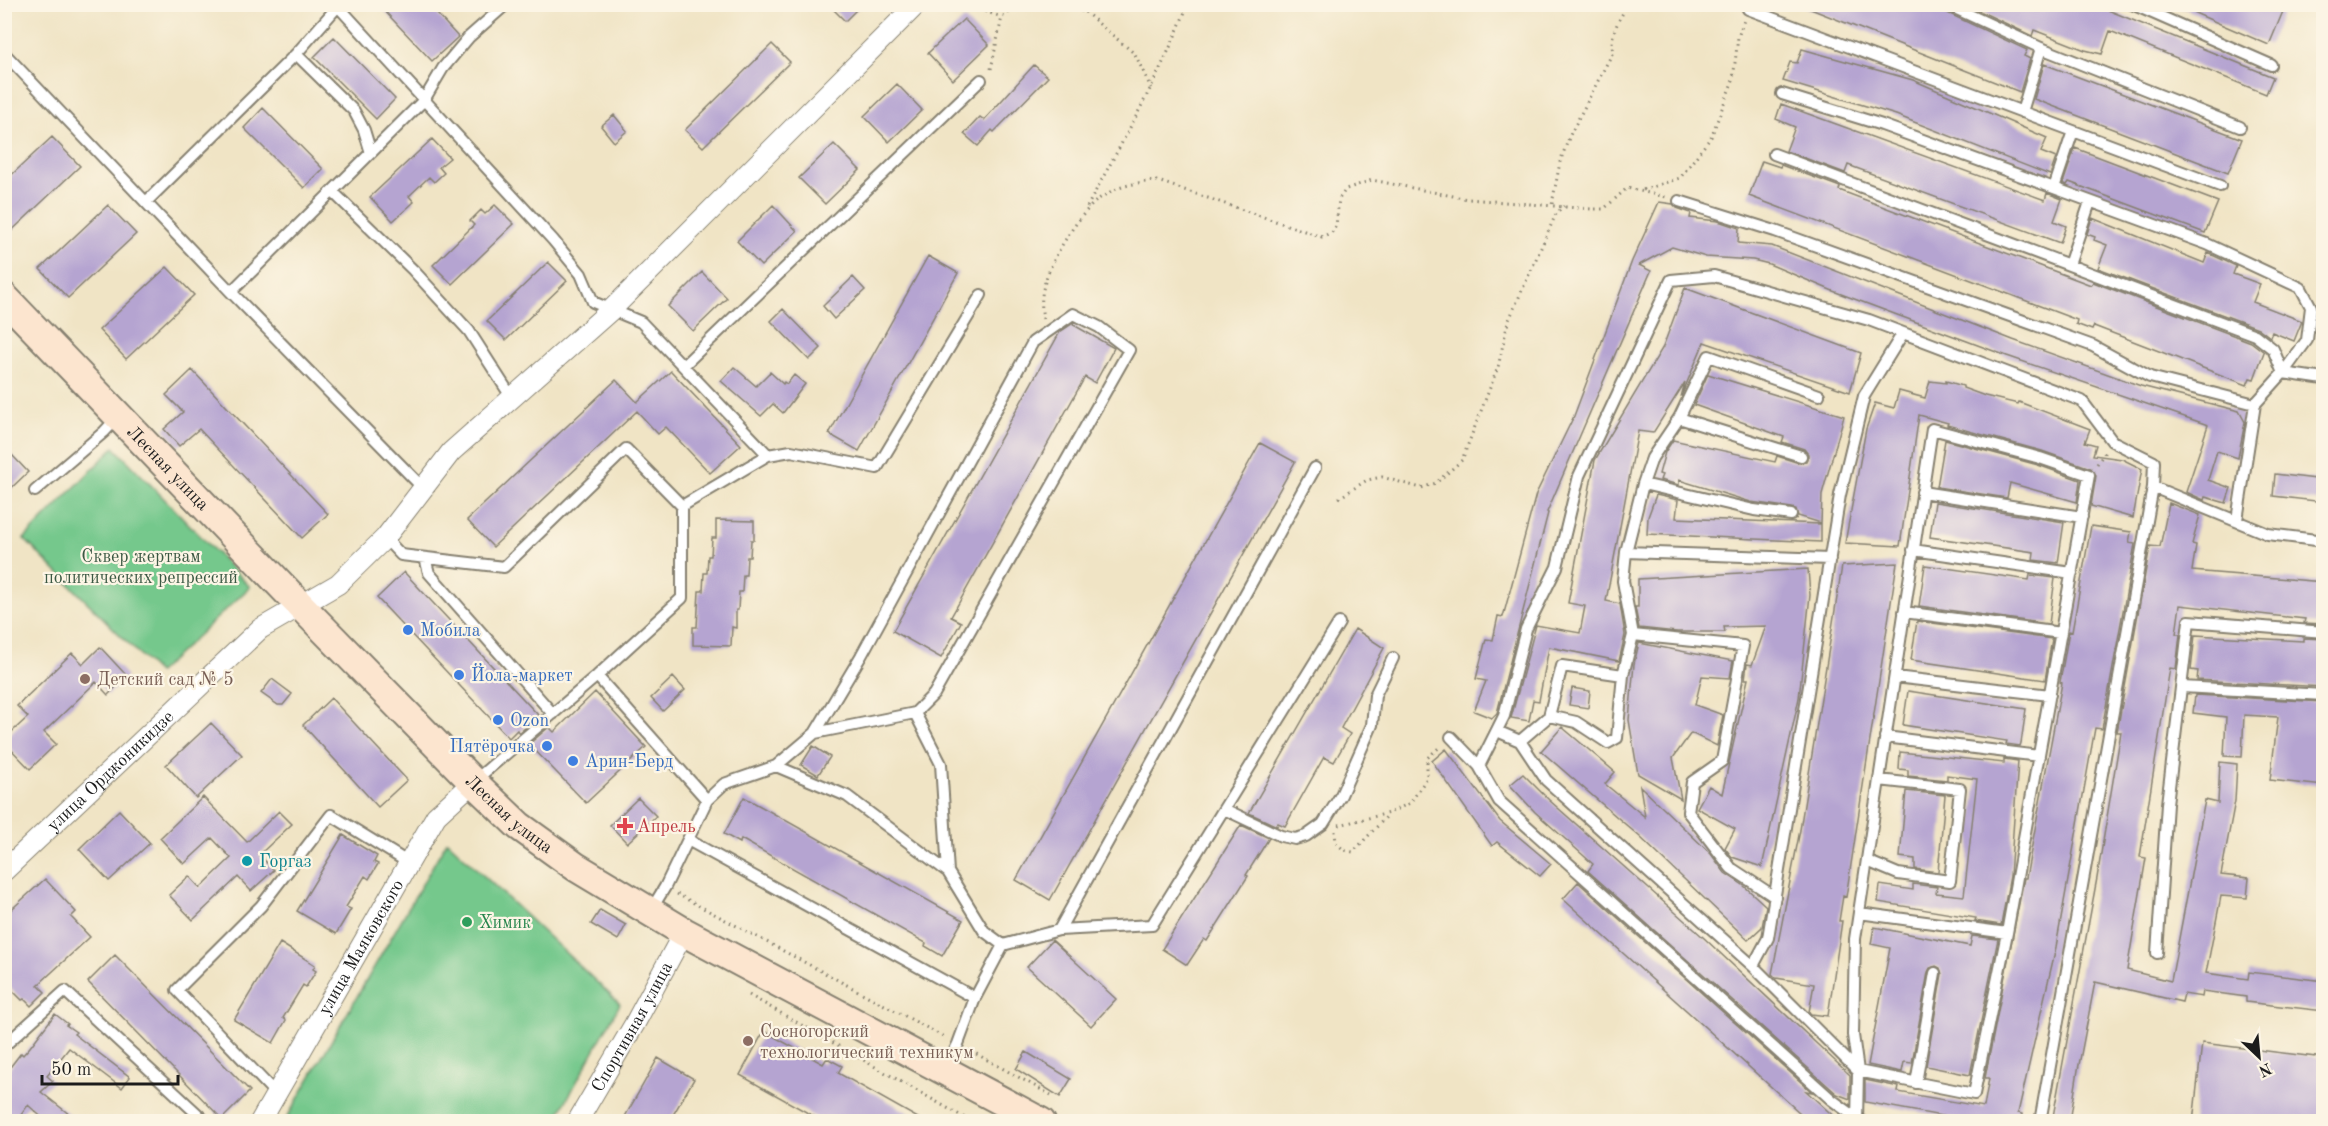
<svg xmlns="http://www.w3.org/2000/svg" width="2328" height="1126" viewBox="0 0 2328 1126" font-family="'Old Standard TT',serif">
<style>
.green{fill:#74c88c;stroke:#487254;stroke-width:1.5}
.building{fill:#b5a4d1}
.lines{fill:none;stroke-linecap:round;stroke-linejoin:round}
.service-casing{stroke:#868070;stroke-width:14}
.minor-casing{stroke:#868070;stroke-width:22}
.secondary-casing{stroke:#868070;stroke-width:32}
.path{stroke:#868070;stroke-width:3;stroke-dasharray:1.5 4.5;stroke-linecap:butt}
.service{stroke:#fff;stroke-width:10}
.minor{stroke:#fff;stroke-width:20}
.secondary{stroke:#fce5cf;stroke-width:28}
.shop-dot{fill:#3f7fe0;stroke:#fcf5e5;stroke-width:2}
.education-dot{fill:#8d6e63;stroke:#fcf5e5;stroke-width:2}
.health-dot{fill:#e0444e;stroke:#fcf5e5;stroke-width:2}
.culture-dot{fill:#0f9aa8;stroke:#fcf5e5;stroke-width:2}
.leisure-dot{fill:#2e9e5b;stroke:#fcf5e5;stroke-width:2}
.labels{text-anchor:middle;stroke-width:4.5;stroke-linejoin:round;paint-order:stroke}
.street-label{font-size:18px;fill:#1c1c1c;stroke:#fcf5e5}
.park-label{font-size:18px;fill:#3b5843;stroke:#fcf5e5}
.shop-label{font-size:18px;fill:#366cbe;stroke:#fcf5e5;text-anchor:start}
.education-label{font-size:18px;fill:#785e54;stroke:#fcf5e5;text-anchor:start}
.health-label{font-size:18px;fill:#be3a42;stroke:#fcf5e5;text-anchor:start}
.culture-label{font-size:18px;fill:#0d838f;stroke:#fcf5e5;text-anchor:start}
.leisure-label{font-size:18px;fill:#27864d;stroke:#fcf5e5;text-anchor:start}
</style>
<rect width="100%" height="100%" fill="#fcf5e5"/>
<filter id="ink" filterUnits="userSpaceOnUse"><feTurbulence type="fractalNoise" baseFrequency=".0167" numOctaves="2"/><feDisplacementMap in="SourceGraphic" scale="12" xChannelSelector="R" yChannelSelector="G"/><feConvolveMatrix kernelMatrix="1 2 1 2 8 2 1 2 1" color-interpolation-filters="sRGB"/></filter>
<filter id="wash" filterUnits="userSpaceOnUse"><feTurbulence type="fractalNoise" baseFrequency=".008" numOctaves="4" result="noise"/><feDisplacementMap in="SourceGraphic" scale="24" xChannelSelector="R" yChannelSelector="G"/><feGaussianBlur stdDeviation="1.35" result="paint"/><feColorMatrix in="noise" values="0 0 0 0 0 0 0 0 0 0 0 0 0 0 0 0 0 1.4 0 .05"/><feComposite in="paint" operator="in"/></filter>
<g filter="url(#wash)">
<rect width="100%" height="100%" fill="#f0e4c5"/>
<path class="green" d="M114,447L250,587L158,673L24,539Z
M447,841L620,1004L555,1121H285Z"/>
<g id="blocks">
<path class="building" d="M378,4H428L458,37L432,61Z
M828,4H862L845,21Z
M1798,4H1898L1912,10L1913,4H1939L1943,11L2027,50L2024,56L2030,59L2020,92Z
M1965,4H2093L2273,77L2266,94L2110,31L2102,54L2085,50L2034,30L2032,36Z
M2174,4H2272L2284,9L2269,45Z
M964,19L989,45L953,80L928,53Z
M334,37L395,99L376,119L314,57Z
M772,44L790,62L703,147L685,130Z
M1802,49L1913,80L2047,138L2041,152L2056,158L2050,175L1896,115L1783,81L1790,62L1797,63Z
M2044,64L2242,139L2228,173L2034,99Z
M1034,65L1048,77L994,132L992,130L978,146L964,134L980,117L984,120Z
M897,84L922,110L889,142L864,116Z
M1781,104L2045,200L2047,193L2062,199L2054,221L2066,226L2060,243L1848,165L1845,173L1786,151L1795,127L1776,119Z
M263,108L323,169L304,188L244,128Z
M614,115L627,131L614,142L601,126Z
M52,137L80,166L4,238V182Z
M432,139L450,158L439,167L444,173L434,182L429,177L409,196L414,202L393,221L370,197Z
M834,144L860,170L825,204L799,178Z
M2075,148L2218,202L2205,233L2069,182L2067,185L2063,183Z
M1762,161L1780,167L1781,165L1840,187L1839,190L2091,285L2093,282L2251,342L2264,352L2254,379L2250,378L2247,385L2094,326L2092,330L2076,324L2077,320L1749,196Z
M1659,202L1673,204L1677,208L1691,213L1690,218L1718,221L1739,228L1738,243L1772,246L2013,340L2141,386L2239,411L2245,422L2238,458L2217,451L2208,480L2231,488L2226,503L2205,497L2204,500L2186,492L2208,425L2007,356L1833,291L1769,264L1753,260L1706,257L1672,247L1639,265L1651,271L1547,512L1548,513L1497,713L1492,718L1474,711L1486,681L1476,679L1486,639L1493,640L1498,616L1503,617L1536,494L1574,416L1632,261Z
M108,205L136,234L68,298L40,269Z
M495,205L514,224L452,284L433,265L474,225L470,221L481,210L485,214Z
M773,205L797,231L761,266L737,241Z
M2092,218L2204,263L2208,253L2236,266L2233,274L2260,284L2253,302L2302,321L2294,341L2272,332L2270,337L2258,328L2098,268L2107,245L2094,240L2095,237L2087,234Z
M928,256L958,273L859,451L829,434Z
M548,262L567,281L506,340L487,321Z
M167,267L194,295L126,359L99,330Z
M702,272L727,298L693,331L668,306Z
M853,277L865,290L834,319L823,306Z
M1685,288L1861,353L1850,392L1704,342L1681,397L1685,382L1653,433L1638,431L1606,601L1620,604L1625,635L1619,661L1549,647L1539,701L1533,700L1529,721L1511,718L1536,625L1580,633L1585,606L1568,603L1595,460L1663,347Z
M783,309L821,348L809,360L771,321Z
M1072,324L1114,348L1095,383L1085,377L951,617L961,622L941,658L893,631L1060,332Z
M734,367L756,386L770,372L783,384L784,382L787,384L794,375L805,384L783,413L773,404L761,416L721,381Z
M192,370L328,514L302,538L199,429L179,446L164,429L183,412L166,395Z
M671,371L741,445L710,473L666,427L658,434L637,411L493,547L467,520L616,380L637,402Z
M1708,374L1844,416L1822,494L1821,523L1798,516L1796,509L1792,508L1751,502L1679,480V485L1660,480L1662,475L1659,474L1665,452L1673,440L1775,462L1777,456L1799,463L1806,462L1808,459V454L1804,449L1782,442L1784,437L1694,405Z
M1930,381L1946,383V381L1963,386V388L1985,396L2018,404L2019,402L2090,429L2085,442L2096,445L2093,455L2122,459L2142,469L2133,518L2091,506L2096,476L2091,468L2042,451L1947,425L1948,423L1919,415L1900,546L1845,543L1866,429L1875,403L1894,408L1899,391L1925,398Z
M1945,440L2038,465L2080,480L2077,502L2010,483L2007,498L1937,487Z
M1260,443L1295,462L1050,900L1016,880Z
M12,455L28,472L4,495V463Z
M2275,474L2324,480V502L2273,496Z
M1656,495L1678,500L1676,518L1821,524V542L1647,534L1648,517Z
M1935,502L2064,522L2058,563L2033,560L2034,552L1930,537Z
M2169,503L2200,515L2192,544L2196,545L2192,571L2324,582V624L2304,623L2305,619L2180,605L2176,634H2180L2176,669L2170,668L2140,857L2146,858L2127,970L2171,981L2205,800L2218,803L2220,762L2237,764L2235,801L2221,875L2249,878L2247,898L2221,896L2206,973L2248,979L2249,972L2324,981V1011L2246,1002V997L2203,991L2202,997L2184,994L2182,1002L2095,982L2078,1070L2070,1122H2052L2097,878L2121,732H2117L2150,546L2160,547Z
M716,520L754,521V540H751L750,557H747L746,575H743L742,592H739L738,610H736V628L732,627L731,646L693,645V627H697L699,591H703L704,573H707L708,556H711L712,538H716Z
M2091,526L2131,532L2129,543L2135,544L2102,729L2095,728L2056,947L2018,1113L2022,1114L2021,1122H1974L1865,1102V1080L1899,1087L1898,1092L1984,1107L1989,1078H1985L2024,878H2026L2062,683L2060,682L2069,631L2072,632Z
M1897,563L1846,897L1843,896L1839,921H1842L1828,1016L1811,1014L1809,1012L1814,984L1776,978L1772,974L1800,830L1842,566Z
M1925,565L2029,580L2030,575L2055,578L2049,624L1919,606Z
M1808,569L1810,595L1799,698L1762,867L1732,857L1725,848L1735,829L1697,808L1709,786L1722,794L1748,679H1745L1747,664L1752,665L1766,626L1724,627L1725,632H1677L1639,628L1635,607H1638V579Z
M404,572L539,716L519,733L517,730L509,738L377,598Z
M1917,621L2052,639L2045,680L1911,660Z
M1355,629L1384,648L1341,728L1350,734L1334,762L1324,757L1285,826L1278,823L1277,826L1249,813Z
M2195,635L2303,641V638L2324,639V687L2197,680L2198,671L2191,670Z
M1639,643L1733,661L1730,678L1702,676L1695,705L1723,715L1717,746L1691,733L1673,758L1681,799L1638,774L1629,720L1634,664Z
M100,647L127,676L108,695L96,682L44,732L56,744L30,769L4,742V739L28,717L17,706L72,653L83,664Z
M673,677L685,690L663,711L651,698Z
M272,679L292,694L283,705H278L261,693Z
M1572,688L1590,691L1588,708L1569,705Z
M1908,691L2026,709L2021,743L2020,746L2006,744L2007,741L1903,725Z
M595,692L646,747L586,803L529,744L549,727L554,732Z
M2195,695L2324,702V786L2270,780L2278,717L2244,715L2242,757L2224,756L2226,717L2193,713Z
M331,698L407,780L378,807L303,725Z
M211,723L242,755L196,798L166,765Z
M1562,727L1615,772L1605,784L1645,817L1640,786L1711,854L1725,873L1743,885L1766,906L1762,927L1748,940L1640,837L1541,751Z
M813,746L830,757L818,775L801,765Z
M1446,749L1500,821L1551,864L1540,876L1497,842L1492,846L1432,761Z
M1900,752L2004,763V759L2018,761L2010,876L2001,925L1975,921L1976,918L1878,902L1880,885L1913,890V884L1937,887L1936,893L1964,896L1977,779L1947,775V780L1908,776V770L1899,769Z
M1523,774L1549,800L1703,937L1850,1075V1099L1837,1094L1588,871L1593,864L1535,812L1510,785Z
M1906,791L1945,795L1938,872L1915,869V859L1900,857Z
M203,797L247,842L279,811L292,824L259,855L274,870L251,891L238,877L193,920L169,895L189,876L200,888L231,858L212,838L184,864L160,838Z
M744,797L963,920L942,956L925,946L926,943L741,839L740,843L724,834Z
M638,798L656,816L627,843L610,825Z
M119,810L150,843L109,881L79,849Z
M1241,825L1269,838L1246,875L1248,876L1207,941L1204,939L1187,965L1162,949Z
M343,835L377,856L374,862L378,864L369,879L365,876L346,907L351,909L336,934L297,911Z
M45,879L76,912L71,917L90,937L38,985L45,992L31,1006L24,999L22,1000L4,982V916Z
M1578,882L1812,1092L1806,1091L1840,1122H1810L1563,899Z
M600,910L626,925L618,940L591,924Z
M1874,927L1970,946L1972,936L1998,939L1970,1075L1926,1066L1942,974L1940,968L1936,966L1930,968L1928,972L1912,1063L1904,1062L1902,1072L1868,1065L1890,948L1871,944Z
M1052,940L1116,999L1091,1026L1027,967Z
M280,943L315,965L313,969L316,971L306,987L303,985L283,1018L286,1020L273,1043L234,1020Z
M115,955L250,1091L222,1119L88,982Z
M55,1014L68,1024L66,1025L76,1032L74,1034L130,1077L122,1088L69,1048L47,1076L53,1081L41,1092L79,1122H47L28,1105L16,1122H4V1075L21,1053L23,1055L30,1047Z
M764,1031L823,1064L827,1058L842,1066L838,1073L925,1122H824L740,1075Z
M2202,1043L2324,1058V1122H2193Z
M1026,1052L1071,1079L1060,1097L1016,1069Z
M658,1058L694,1079L669,1122H622Z"/>
</g>
</g>
<g filter="url(#ink)">
<use href="#blocks" fill-opacity="0" stroke="#868070" stroke-width="1.5"/>
<g class="lines">
<defs>
<path id="service" d="M336,4L553,240L581,274L593,302L641,322L768,455
M1946,4L2041,48L2240,127
M2132,4L2271,65
M1748,9L2220,186
M4,53L231,292L424,489
M296,54L354,111L364,130L371,153
M1782,94L1882,125L2207,244L2301,288L2311,307L2307,340L2283,373L2255,404L2237,520
M2022,112L2041,48
M1774,154L2255,335L2273,349L2283,373L2324,379
M2054,188L2073,131
M333,192L413,270L469,331L512,398
M1679,201L1775,231L2093,346L2150,377L2255,404
M146,202L296,54L338,6
M2069,265L2090,202
M231,292L424,100L443,68L469,37L503,7
M683,366L981,80
M1679,418L1801,456
M1643,484L1754,510L1791,515
M2153,487L2268,534L2324,541
M35,491L104,432L119,416
M1922,492L2082,517
M385,538L401,555L504,567L626,449L682,506
M1913,550L2072,573
M1626,552L1830,559
M425,558L429,573L553,714
M1904,612L2061,633
M1633,635L1743,646L1722,761L1692,782L1688,812L1731,868L1775,897
M597,676L707,800
M1895,677L2050,695
M2182,687L2324,695
M915,713L941,764L948,872
M1549,716L1562,666L1623,675
M1497,731L1520,741L1546,780L1753,966L1858,1071L1974,1094L2007,933L2089,475L2040,458L1932,429L1855,939L1853,1035L1858,1071L1857,1122
M1451,737L1479,766L1499,801L1832,1100L1861,1121
M1885,737L2039,756
M1520,741L1549,716L1576,722L1608,743L1617,738L1623,675L1633,635L1623,581L1626,552L1643,484L1652,458L1679,418L1709,356L1819,395
M776,766L847,796L948,872L984,931L1003,945
M1479,766L1504,716L1526,629L1557,567L1579,476L1671,280L1714,276L1869,320L2082,401L2112,441L2154,462L2153,487L2040,1122
M473,782L597,676L682,598V506L768,455L791,451L877,468L981,295
M1224,809L1281,836L1295,839L1306,836L1323,824L1341,795L1372,725L1375,695L1393,658
M688,840L975,998
M1867,861L1898,874L1950,881L1960,789L1879,780
M651,910L665,887L707,800L724,784L776,766L815,733L915,713L934,694L1129,350L1099,327L1073,314L1033,342L861,656L815,733
M1859,913L2007,933
M1059,930L1152,925L1339,623
M2157,953L2167,804L2189,621L2324,632
M1753,966L1768,938L1840,495L1864,396L1903,333
M4,1046L65,991L206,1122
M945,1071L958,1044L975,998L1003,945L1059,930L1315,468
M1916,1083L1935,973
M276,1094L177,990L261,906L331,815L409,863"/>
<g id="minor">
<path id="s1" d="M4,871L260,629L338,584L385,538L451,452L610,311L914,7L912,4"/>
<path id="s2" d="M260,1122L436,816L473,782"/>
<path id="s3" d="M577,1122L634,1025L684,932"/>
</g>
<g id="secondary">
<path id="s4" d="M4,297L301,606L473,782L519,826L576,867L684,932L1041,1122"/>
</g>
</defs>
<use href="#service" class="service-casing"/>
<use href="#minor" class="minor-casing"/>
<use href="#secondary" class="secondary-casing"/>
<path class="path" d="M962,4L1002,17
M1058,4L1085,12L1092,4
M930,6L955,4
M1085,12L1135,54L1151,88
M991,69L1002,17L1021,4
M1643,190L1680,178L1711,137L1733,80L1738,37L1744,20
M1552,204L1560,162L1570,135L1613,52C1609,35 1619,20 1628,4
M1087,207C1123,140 1161,75 1188,4
M1043,319C1041,306 1041,294 1045,282C1052,258 1082,207 1105,195C1121,185 1139,182 1158,181L1322,237L1332,232L1336,226L1339,199L1346,189L1372,180L1468,199L1591,209H1604L1627,188L1666,197
M2097,464L2105,452
M1339,498L1367,480L1382,477L1421,488L1436,483L1462,460L1498,367L1508,322L1556,214L1564,206
M1339,825L1389,813L1410,803L1427,778V758L1441,746
M1335,831L1336,843L1344,850L1353,852L1388,815
M677,894L946,1038
M749,995L972,1122
M971,1051L1051,1095"/>
<use href="#service" class="service"/>
<use href="#minor" class="minor"/>
<use href="#secondary" class="secondary"/>
</g>
</g>
<g class="shop-dot">
<circle cx="408" cy="630" r="6"/>
<circle cx="459" cy="675" r="6"/>
<circle cx="498" cy="720" r="6"/>
<circle cx="547" cy="746" r="6"/>
<circle cx="573" cy="761" r="6"/>
</g>
<g class="education-dot">
<circle cx="85" cy="679" r="6"/>
<circle cx="748" cy="1041" r="6"/>
</g>
<path class="health-dot" d="M622 817h6v6h6v6h-6v6h-6v-6h-6v-6h6z"/>
<circle class="culture-dot" cx="247" cy="861" r="6"/>
<circle class="leisure-dot" cx="467" cy="922" r="6"/>
<g class="labels">
<g class="street-label">
<text dy="6" stroke="none"><textPath href="#s4" startOffset="237">Лесная улица</textPath></text>
<text dy="6" stroke="none"><textPath href="#s1" startOffset="146">улица Орджоникидзе</textPath></text>
<text dy="6" stroke="none"><textPath href="#s4" startOffset="723">Лесная улица</textPath></text>
<text dy="6" stroke="none"><textPath href="#s2" startOffset="202">улица Маяковского</textPath></text>
<text dy="6" stroke="none"><textPath href="#s3" startOffset="110">Спортивная улица</textPath></text>
</g>
<g class="park-label">
<text x="141" y="562">Cквер жертвам<tspan x="141" dy="21">политических репрессий</tspan></text>
</g>
<g class="shop-label">
<text x="420" y="636">Мобила</text>
<text x="471" y="681">Йола-маркет</text>
<text x="510" y="726">Ozon</text>
<text x="535" y="752" text-anchor="end">Пятёрочка</text>
<text x="585" y="767">Арин-Берд</text>
</g>
<g class="education-label">
<text x="97" y="685">Детский сад № 5</text>
<text x="760" y="1037">Сосногорский<tspan x="760" dy="21">технологический техникум</tspan></text>
</g>
<g class="health-label">
<text x="637" y="832">Апрель</text>
</g>
<g class="culture-label">
<text x="259" y="867">Горгаз</text>
</g>
<g class="leisure-label">
<text x="479" y="928">Химик</text>
</g>
</g>
<rect width="2328" height="1126" fill="none" stroke="#fcf5e5" stroke-width="24"/>
<g transform="translate(2259 1057) rotate(154)" stroke="#fcf5e5" stroke-width="4.5" paint-order="stroke">
<path d="M0-4.5L10 22L0 15L-10 22Z" fill="#1c1c1c"/>
<text y="-9" font-size="16" font-weight="bold" text-anchor="middle" fill="#1c1c1c">N</text>
</g>
<path d="M42 1075v9h136v-9" fill="none" stroke="#1c1c1c" stroke-width="3"/>
<text x="51" y="1075" font-size="18" fill="#1c1c1c" stroke="#fcf5e5" stroke-width="4.5" paint-order="stroke">50 m</text>
</svg>
